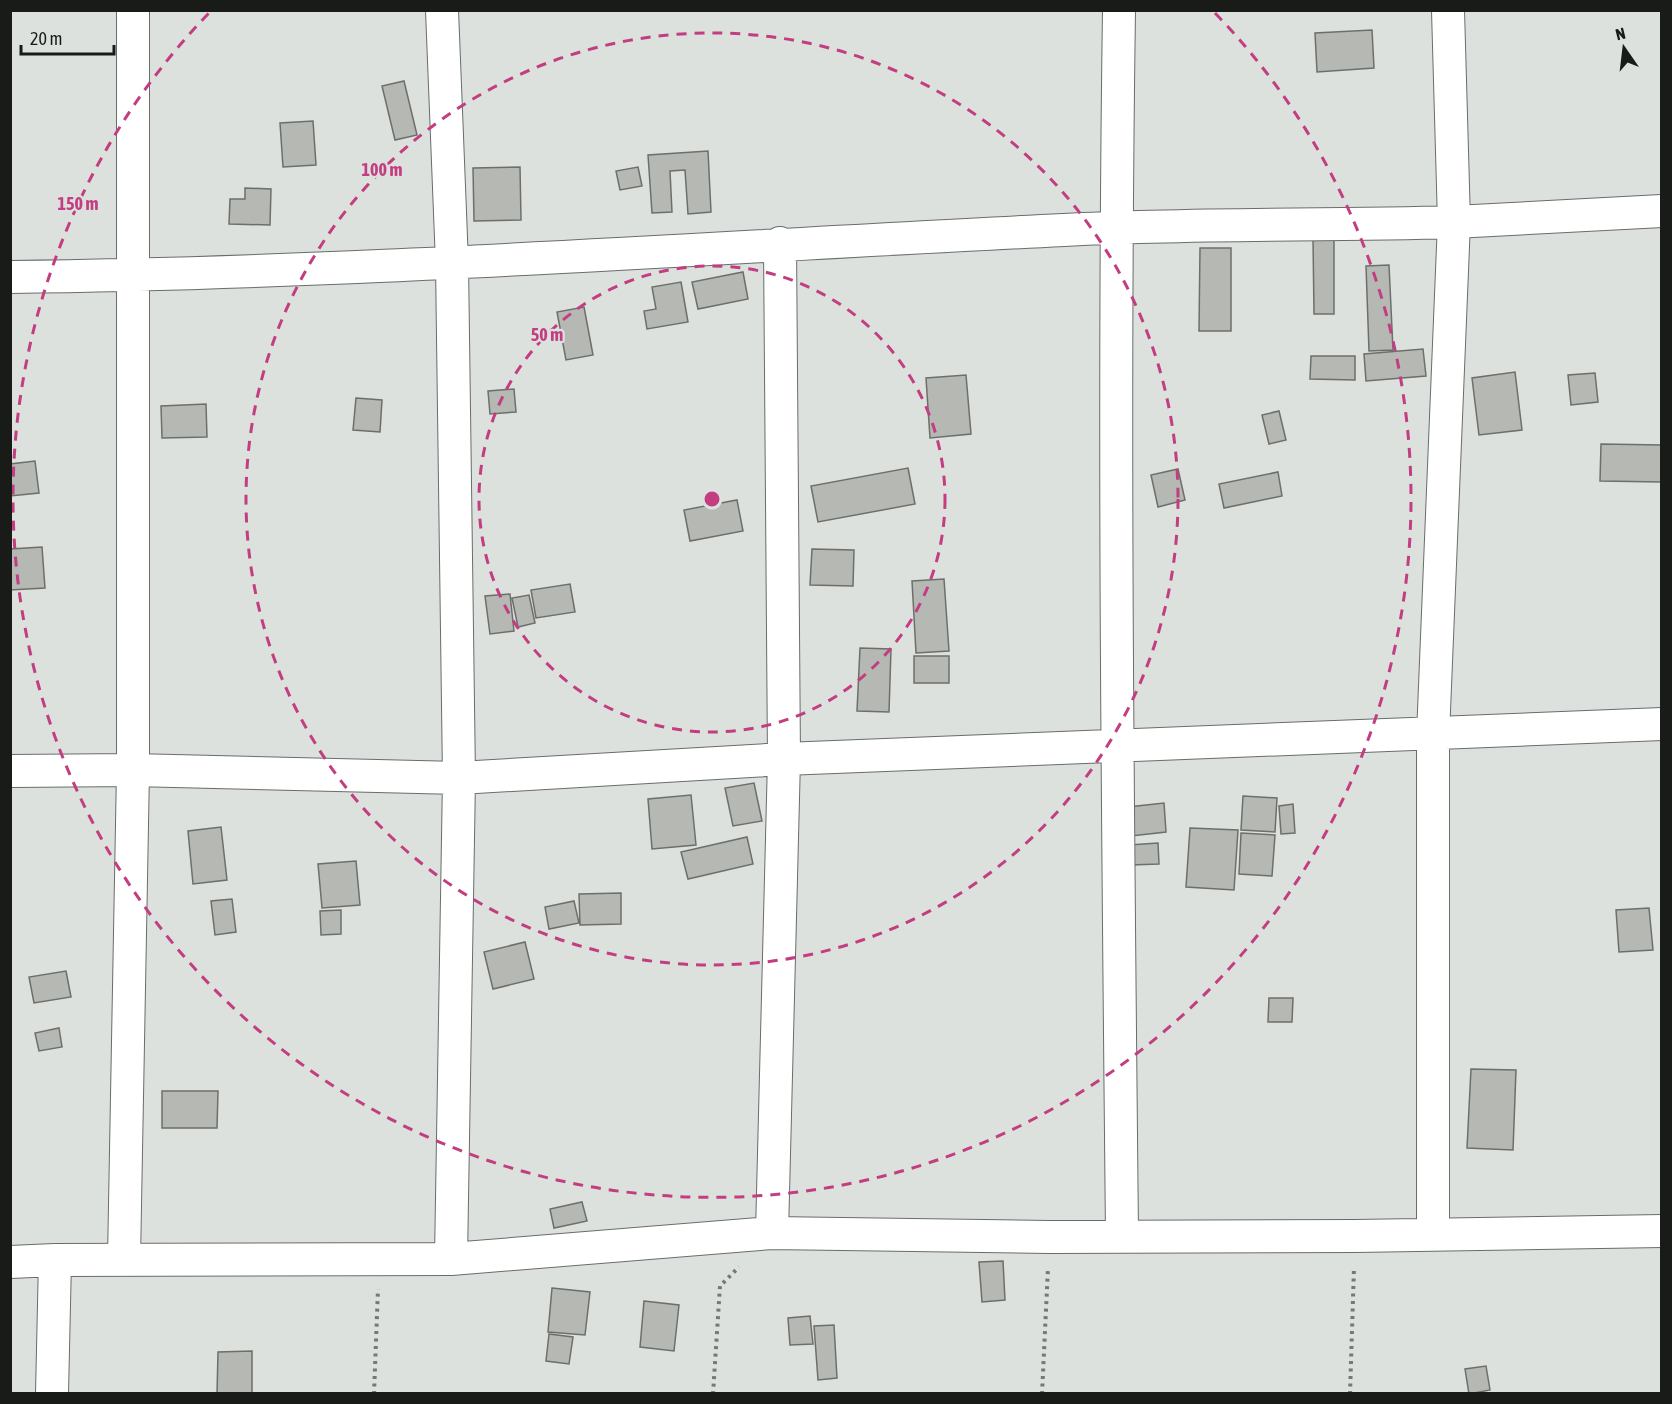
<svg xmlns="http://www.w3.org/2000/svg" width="1672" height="1404" viewBox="0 0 1672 1404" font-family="'Asap Condensed',sans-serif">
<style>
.building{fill:#b6b8b3;stroke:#6d6f6b;stroke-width:1.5}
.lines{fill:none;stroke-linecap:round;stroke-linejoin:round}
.minor-casing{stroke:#696d6a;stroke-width:34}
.path{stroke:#757876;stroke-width:4;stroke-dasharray:3 4.5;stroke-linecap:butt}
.minor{stroke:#fff;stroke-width:32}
.ring{fill:none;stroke:#c33e81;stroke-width:3;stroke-dasharray:10 8}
.centre{fill:#c33e81;stroke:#dce1de;stroke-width:3}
.ring-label{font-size:18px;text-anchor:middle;font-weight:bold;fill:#c33e81;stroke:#dce1de;stroke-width:4.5;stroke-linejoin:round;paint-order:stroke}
</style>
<rect width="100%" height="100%" fill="#dce1de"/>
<path class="building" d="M1372,30L1374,68L1317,72L1315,33Z
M404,81L417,135L395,140L382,86Z
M313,121L316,165L283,167L280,123Z
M708,151L711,212L688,214L685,170L670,171L672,212L652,213L648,155Z
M520,167L521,220L474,221L473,168Z
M638,167L642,186L620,190L616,171Z
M245,188L271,189L270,225L229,224L230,199H245Z
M1313,239H1334V314H1314Z
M1200,248H1231V331H1199Z
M1389,265L1393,350L1369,351L1366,266Z
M743,272L748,299L698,309L692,282Z
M681,282L688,322L647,329L644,311L656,309L652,287Z
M584,307L593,355L566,360L557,312Z
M1423,349L1426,376L1366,381L1364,354Z
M1311,356H1355V380L1310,379Z
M1515,372L1522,430L1479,435L1472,378Z
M1595,373L1598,402L1571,405L1568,375Z
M966,375L971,434L930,438L926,378Z
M514,389L516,412L490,414L488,391Z
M356,398L382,400L380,432L353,430Z
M206,404L207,437L162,438L161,406Z
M1279,411L1286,440L1269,444L1262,415Z
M1601,444L1662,445V482L1600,481Z
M35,461L39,493L10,496V464Z
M908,468L915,504L818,522L811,486Z
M1178,469L1185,500L1158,507L1151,475Z
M1278,472L1282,496L1224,508L1219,484Z
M737,500L743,531L690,541L684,510Z
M42,547L45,588L10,590V549Z
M812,549L854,550L853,586L810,585Z
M944,579L949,651L916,653L912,581Z
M570,584L575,612L536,618L531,590Z
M510,594L514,631L490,634L485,596Z
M529,595L535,623L518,627L512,598Z
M860,648L891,649L889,712L857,711Z
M914,656H949V683H914Z
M754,783L762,821L733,826L725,788Z
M691,795L696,845L652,849L648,799Z
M1243,796L1277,798L1275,832L1241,830Z
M1164,803L1166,832L1131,836L1128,807Z
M1293,804L1295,833L1281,834L1279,806Z
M221,827L227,880L193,884L188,831Z
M1190,828L1238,830L1234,890L1186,887Z
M1241,833L1275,835L1272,876L1239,874Z
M747,837L753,864L688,879L681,852Z
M1158,843L1159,864L1130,865L1129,845Z
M356,861L360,905L322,908L318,864Z
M621,893V924L580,925L579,894Z
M232,899L236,932L215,935L211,901Z
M574,901L579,923L549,929L545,907Z
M1649,908L1653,950L1619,952L1616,910Z
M341,910V934L321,935L320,911Z
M525,942L534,979L493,989L484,952Z
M66,971L71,997L34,1003L29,977Z
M1269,998H1293L1292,1022H1268Z
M59,1028L62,1047L39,1051L35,1033Z
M1471,1069L1516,1070L1513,1150L1467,1148Z
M162,1091H218L217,1128H162Z
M582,1202L587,1221L554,1228L550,1209Z
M1003,1261L1005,1300L982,1302L979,1262Z
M552,1288L590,1292L585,1335L548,1332Z
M644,1301L679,1305L674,1351L640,1347Z
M810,1316L813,1344L790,1345L788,1318Z
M834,1325L837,1378L818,1380L814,1326Z
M549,1334L573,1337L569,1364L546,1361Z
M252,1351V1394H217L218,1352Z
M1486,1366L1490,1390L1469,1394L1465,1369Z"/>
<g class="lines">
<defs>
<path id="minor" d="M442,10L452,263L459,778L451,1259
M1119,10C1113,419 1118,827 1122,1236
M10,277C362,273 713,247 1064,230C1194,223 1324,226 1454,222C1523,219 1592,215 1662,211
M10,771L133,770L459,778L784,759L1662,724
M772,1233L784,759L780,243
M1433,1234V735L1454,222L1448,10
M124,1260L133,770V10
M10,1262L55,1260L451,1259L772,1233L1049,1237L1355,1236L1662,1231
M52,1394L55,1260"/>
</defs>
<use href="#minor" class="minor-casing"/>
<path class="path" d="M374,1394L378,1289
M713,1394L720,1286L739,1267
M1042,1394L1048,1268
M1350,1394L1354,1267"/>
<use href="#minor" class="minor"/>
</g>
<g class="ring">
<circle cx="712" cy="499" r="233"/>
<circle cx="712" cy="499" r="466"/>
<path d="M1215 13A699 699 0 1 1 209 13"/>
</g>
<circle cx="712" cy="499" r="9" class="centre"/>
<g class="ring-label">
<text x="382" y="176">100 m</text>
<text x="78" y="210">150 m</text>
<text x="547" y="341">50 m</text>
</g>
<rect width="1672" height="1404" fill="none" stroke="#191b19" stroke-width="24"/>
<g transform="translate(1624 48) rotate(346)" stroke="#dce1de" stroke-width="4.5" paint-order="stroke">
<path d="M0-4.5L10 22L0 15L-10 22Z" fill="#191b19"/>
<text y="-9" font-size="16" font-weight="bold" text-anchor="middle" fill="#191b19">N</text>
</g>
<path d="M21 45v9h93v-9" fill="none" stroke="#191b19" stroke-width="3"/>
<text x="30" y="45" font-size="18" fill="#191b19" stroke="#dce1de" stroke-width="4.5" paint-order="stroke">20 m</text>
</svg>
